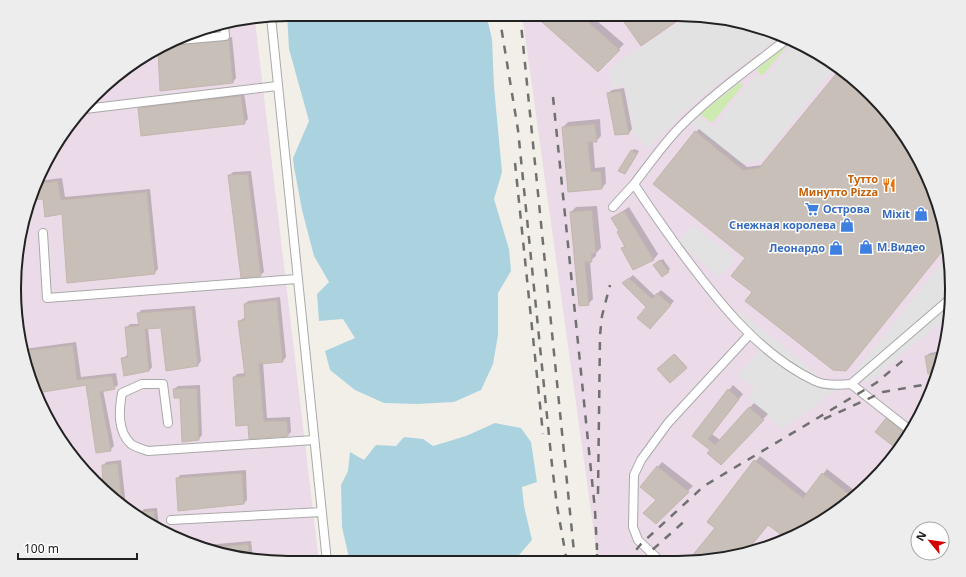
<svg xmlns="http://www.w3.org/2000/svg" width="966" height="577" viewBox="0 0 966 577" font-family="'Noto Sans',sans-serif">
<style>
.industrial{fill:#ebdbe8}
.grass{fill:#cdebb0}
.parking{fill:#e2e2e2}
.water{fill:#aad3df}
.shadow{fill:#0003}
.building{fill:#c7bfb8;stroke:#c4b6ab}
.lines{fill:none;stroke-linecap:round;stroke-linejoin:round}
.minor-casing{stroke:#a9a9a9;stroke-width:10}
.minor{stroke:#fff;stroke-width:8}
.rail{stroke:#707070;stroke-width:2.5;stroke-dasharray:8 8;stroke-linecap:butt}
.labels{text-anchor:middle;stroke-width:3;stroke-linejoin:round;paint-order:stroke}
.food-label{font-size:11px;font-weight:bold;fill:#c56008;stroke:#fff;text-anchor:end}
.shop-label{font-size:11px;font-weight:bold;fill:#366cbe;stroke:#fff;text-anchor:end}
.rim{fill:none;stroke:#222;stroke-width:2}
</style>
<rect width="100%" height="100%" fill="#f2efe9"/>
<path class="industrial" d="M522,14L696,15L766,29L830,60L872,95L906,136L931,184L947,235L952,289L947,342L931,394L906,441L859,495L815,526L766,549L696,562H598Z
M255,20L319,562H270L200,548L136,517L71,455L28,377L14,289L28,200L60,136L122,71L200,28Z"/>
<path class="grass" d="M789,44L762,76L756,70Z
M740,82L743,85L712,123L700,114Z"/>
<path class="parking" d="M690,15L766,29L781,36L724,78L685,110L649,148L633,134L625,85L611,89L610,68Z
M795,43L824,57L835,67L762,160L741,164L691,124L699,116L714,128L755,75L764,80Z
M693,225L735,258L719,277L678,242Z
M949,253L952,289L950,314L867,383L853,375Z
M739,311L836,390L782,429L748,398L755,390L738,375L762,348L730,322Z"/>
<path class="water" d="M287,14H486L492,39L494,87L502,172L494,199L509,249L511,271L498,293V335L493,364L481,390L454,402L417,404L384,403L355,390L330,370L325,351L355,338L343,319L319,321L317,294L329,282L314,256L302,210L294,167L293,158L309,121L289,49Z
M495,423L521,428L531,442L537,482L522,487L524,506L532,540L513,562H490L479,559L476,562H350L342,527L341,485L348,471L350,452L364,460L376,445L396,446L404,437L423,439L433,446L466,436Z"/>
<path class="shadow" d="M541,14H589L624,44L598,70Z
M629,15H684L641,45L623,20Z
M232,37L236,78L233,82L159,51L174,43Z
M841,69L872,95L906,136L931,184L947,235L753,292L746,258L696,132L699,129L747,167L763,165Z
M624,88L632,129L629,133L608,93L612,90Z
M244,93L248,119L244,123L139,109L142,105Z
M600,119L601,136L596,141H593L595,168L605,167L606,183L602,188L569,191L563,127L568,122Z
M634,149L639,151L627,171L632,151Z
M251,171L264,272L260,275L229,176L233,172Z
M62,178L65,197L150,189L158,269L154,273L63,213L44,198L29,199L38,181Z
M597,206L601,248L596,253V256L590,261L593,299L588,304L571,212L576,207Z
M629,207L658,254L654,259L633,269L622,249L625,245L620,230L613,218Z
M663,259L670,269L668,271L656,263Z
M633,275L655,296L661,290L674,301L654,324L647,307L627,280Z
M280,297L286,357L283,361L263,362L267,418L290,417L291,432L288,435L249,423L234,377L237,374L246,373L239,321L246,317L245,304L248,301Z
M195,306L201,361L198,365L162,327L148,328L152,367L149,371L123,358L129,354L126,328L130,324H139L138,314L141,310Z
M76,342L81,377L116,373L118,385L114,388L103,390L114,446L110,450L87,384L28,377L24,349Z
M941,351L942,358L938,371L929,373L926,356L930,353Z
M675,354L687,367L670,382L659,369Z
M200,385L202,435L199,439L181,397L174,389L178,386Z
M733,385L743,394L712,434L720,440L754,403L768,414L721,463L711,450L693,436Z
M891,414L912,430L899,449L887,419Z
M760,456L807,494L827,469L859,494L815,526L788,538L768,524L751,546L756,550L689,562L716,528L708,522Z
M121,460L126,507L104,487L103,466L106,462Z
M662,462L693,486L656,522L658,499L642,487Z
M246,470L247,500L244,503L177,479L180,475Z
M157,508L159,528L141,519V512L144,509Z
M251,541L253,559L200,548L195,546Z"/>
<path class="building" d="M533,14H579L620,50L598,72Z
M629,15H686L641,46L622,19Z
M229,40L233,83L160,91L158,51L168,46Z
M840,69L872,95L906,136L931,184L947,235L948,244L846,371L833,370L745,301L752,292L731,276L745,258L653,184L695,131L743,170L759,168Z
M621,91L629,134L615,135L607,93Z
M241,96L245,124L141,136L138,108Z
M595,124L597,142H588L591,172L601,171L602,189L568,192L562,127Z
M631,150L637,154L625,174L618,171Z
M248,174L261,276L241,278L228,175Z
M58,181L61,200L147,192L155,274L67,283L62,214L45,217L43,199L29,200L37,184Z
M592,210L596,253L591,254L592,262H585L589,305L579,306L570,212Z
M624,211L654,260L633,270L621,248L625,247L617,232L619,231L611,218Z
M660,260L669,272L662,277L653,265Z
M629,278L652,299L657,293L671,305L650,329L637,318L646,307L622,283Z
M277,300L283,362L259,364L264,421H287L288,436L249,439L248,425L236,426L233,377L245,376L238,321L245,320L244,304Z
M192,309L198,366L166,371L161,328L145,329L149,371L124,376L121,358L128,357L125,327L139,326L137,313Z
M73,345L77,380L112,376L115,389L100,392L111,451L96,453L86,385L37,393L28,377L24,351Z
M674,354L687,368L670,383L657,369Z
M938,354L940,366L937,372L928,374L925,356Z
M197,388L199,440L182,442L180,398H174L173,389Z
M728,389L739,399L708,439L715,445L749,407L764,420L721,465L707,453L710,450L692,436Z
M886,418L909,436L898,450L875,432Z
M754,460L803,498L822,473L854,498L815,526L787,539L768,525L746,552L687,562L715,528L707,522Z
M118,463L122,504L103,486L102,465Z
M657,466L689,492L656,524L643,513L656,500L640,487Z
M242,473L244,504L178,511L176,478Z
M154,511L155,526L140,519V512Z
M248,544L250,558L205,549V548Z"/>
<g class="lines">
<defs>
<path id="minor" d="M271,17L327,562
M787,39C750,68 711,95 678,129C662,146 648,166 634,184C648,206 664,228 679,249C716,299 758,354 815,381C825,386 840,385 851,384L951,298
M179,40L225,36L224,25
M85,109L277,86
M613,207L634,184
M43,233L47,298L297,279
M851,384L911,431
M168,423L163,384H142L122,393C119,410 117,431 131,444C135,447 143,449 148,451L314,440
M171,520L322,512
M661,562L638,540L633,527L634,475L641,460L668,423L750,334"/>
</defs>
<use href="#minor" class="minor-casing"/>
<use href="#minor" class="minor"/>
<path class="rail" d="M499,14L518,130L552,465L557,506L567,562
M520,14L575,562
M553,97L595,510L597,550
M515,163L543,434
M824,419L883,392L934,383
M598,494L600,335L602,316L610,285
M597,562V544
M626,562L641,544L704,486L876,383L907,357
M643,562L650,552L688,518"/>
</g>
<defs>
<symbol id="restaurant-bare" viewBox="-9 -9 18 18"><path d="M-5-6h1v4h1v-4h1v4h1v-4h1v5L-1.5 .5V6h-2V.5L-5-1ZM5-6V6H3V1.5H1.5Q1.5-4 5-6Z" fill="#e8710a" stroke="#fff" stroke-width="2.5" paint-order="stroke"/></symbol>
<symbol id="supermarket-bare" viewBox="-9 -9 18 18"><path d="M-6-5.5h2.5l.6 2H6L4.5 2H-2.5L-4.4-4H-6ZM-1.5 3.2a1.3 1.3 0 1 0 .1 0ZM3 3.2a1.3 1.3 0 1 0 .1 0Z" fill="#3f7fe0" stroke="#fff" stroke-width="2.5" paint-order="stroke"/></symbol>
<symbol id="shop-bare" viewBox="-9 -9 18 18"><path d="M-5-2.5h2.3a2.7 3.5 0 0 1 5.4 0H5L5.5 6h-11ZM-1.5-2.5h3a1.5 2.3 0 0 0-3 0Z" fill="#3f7fe0" stroke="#fff" stroke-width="2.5" paint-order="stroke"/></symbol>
</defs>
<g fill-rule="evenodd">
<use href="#restaurant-bare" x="879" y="175" width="20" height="20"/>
<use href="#supermarket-bare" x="802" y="199" width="20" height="20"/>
<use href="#shop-bare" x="911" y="204" width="20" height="20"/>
<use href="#shop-bare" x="837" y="215" width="20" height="20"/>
<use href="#shop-bare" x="856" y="237" width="20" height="20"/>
<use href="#shop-bare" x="826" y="238" width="20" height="20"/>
</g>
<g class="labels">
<g class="food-label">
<text x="878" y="183">Тутто<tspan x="878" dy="13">Минутто Pizza</tspan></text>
</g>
<g class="shop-label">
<text x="823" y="213" text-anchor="start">Острова</text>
<text x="910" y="218">Mixit</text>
<text x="836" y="229">Снежная королева</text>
<text x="877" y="251" text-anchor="start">М.Видео</text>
<text x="825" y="252">Леонардо</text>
</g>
</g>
<path d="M0 0H966V577H0ZM288 21H678A267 267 0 0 1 945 288V289A267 267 0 0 1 678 556H288A267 267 0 0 1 21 289V288A267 267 0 0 1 288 21Z" fill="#ededed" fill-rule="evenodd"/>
<path class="rim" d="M288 21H678A267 267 0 0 1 945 288V289A267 267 0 0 1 678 556H288A267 267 0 0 1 21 289V288A267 267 0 0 1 288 21Z"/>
<g transform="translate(930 541) rotate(299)"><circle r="19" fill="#ffffff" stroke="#a7a7a7"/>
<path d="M0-3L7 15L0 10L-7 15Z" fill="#d40000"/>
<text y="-6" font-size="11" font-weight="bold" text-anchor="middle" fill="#222222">N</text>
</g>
<path d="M18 553v6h119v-6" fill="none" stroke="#222222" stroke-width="2"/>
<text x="24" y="553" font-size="12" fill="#222222" stroke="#ffffff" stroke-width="3" paint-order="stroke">100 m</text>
</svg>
